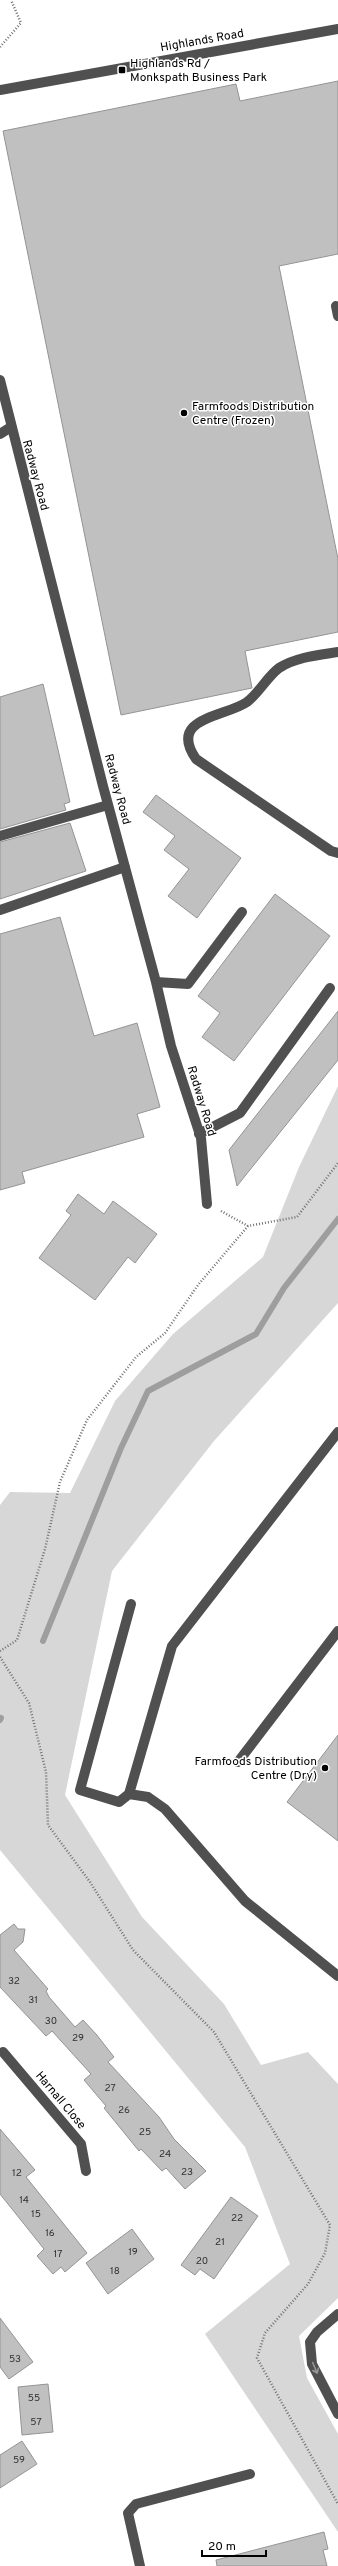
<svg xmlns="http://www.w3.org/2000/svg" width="338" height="2566" viewBox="0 0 338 2566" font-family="Overpass,sans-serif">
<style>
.green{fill:#d7d7d7}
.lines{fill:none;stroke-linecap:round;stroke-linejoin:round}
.stream{stroke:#9e9e9e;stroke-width:6}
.building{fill:#c0c0c0;stroke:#949494}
.path{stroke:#727272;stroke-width:2.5;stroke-dasharray:1 2;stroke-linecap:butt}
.minor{stroke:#505050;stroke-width:10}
.oneway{stroke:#969696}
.poi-dot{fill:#000;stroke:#fff;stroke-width:1.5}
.labels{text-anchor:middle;stroke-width:3;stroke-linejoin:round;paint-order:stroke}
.number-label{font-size:10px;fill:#303030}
.street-label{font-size:12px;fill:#000;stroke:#fff}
.poi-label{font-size:12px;fill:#000;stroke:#fff;text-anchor:start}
</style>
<rect width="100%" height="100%" fill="#fff"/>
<path class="green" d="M338,1086V1303L214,1441L112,1571L65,1795L142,1917L224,2004L261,2065L308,2052L338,2084V2298L299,2336L307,2378L338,2434V2532L205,2334L290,2264L245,2147L0,1850V1505L10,1492L70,1493L115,1401L173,1334L263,1257L299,1167Z"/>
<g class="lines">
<path class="stream" d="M43,1641L121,1448L148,1391L256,1334L284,1288L338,1219
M0,1720L1,1718"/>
</g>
<path class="building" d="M338,81V254L279,266L338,559V632L245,651L252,688L121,715L3,131L236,84L240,101Z
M43,684L70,802L64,804L66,810L0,829V697Z
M156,795L241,858L197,918L168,896L189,869L164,850L175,836L143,812Z
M70,823L86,871L0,899V842Z
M275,894L330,936L234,1061L202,1037L220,1013L198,996Z
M60,917L94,1036L137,1023L160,1107L137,1114L144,1137L22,1172L25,1183L0,1190V934Z
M338,1011V1060L237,1186L229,1150Z
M78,1194L104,1214L113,1201L157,1234L135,1263L128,1257L95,1300L39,1258L71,1215L66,1211Z
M338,1735V1841L287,1802Z
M14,1924L18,1929H25L23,1942L14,1950L48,1989L46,1991L49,1997L75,2027L83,2020L96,2034L114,2057L108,2062L159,2117L174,2139L206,2171L185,2189L166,2168L162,2171L141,2149L139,2151L104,2108L106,2106L84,2080L91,2074L52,2031L46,2036L0,1987V1935Z
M0,2129L35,2170L26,2177L87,2253L65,2272L61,2267L53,2274L37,2256L44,2249L0,2194Z
M231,2197L258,2216L214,2279L200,2269L195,2275L181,2265Z
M132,2229L154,2259L108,2294L86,2263Z
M0,2318L33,2362L9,2379L0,2367Z
M48,2384L53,2432L22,2435L18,2387Z
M22,2441L37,2464L0,2488V2455Z
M324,2532L328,2549L323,2550L327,2566H217L216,2560Z"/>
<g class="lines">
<path class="path" d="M0,47L21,23L11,0
M221,1211L248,1226
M0,1651L17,1640L45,1549L60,1482L87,1420L136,1357L165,1333L198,1285L248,1226L297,1217L338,1163
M0,1657L29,1703L46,1772L48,1825L90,1882L133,1950L214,2032L330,2225L325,2253L308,2284L265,2333L257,2358L338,2504"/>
<path class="minor" d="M0,90L338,29
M336,306L338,316
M0,380L103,786L156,982L171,1046L201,1138L207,1204
M0,434L11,427
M338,652C319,655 296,657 279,668C267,677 259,693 247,702C226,717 167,717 196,759L331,851L338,853
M0,836L108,805
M0,910L125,867
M156,982L188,984L242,912
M199,1134L240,1113L330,988
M131,1604L80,1790L119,1802L129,1794L172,1646L338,1432
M238,1762L338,1631
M129,1794L148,1797L165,1809L245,1901L338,1976
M3,2052L81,2144L86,2171
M338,2314L317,2332L310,2342L312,2364L338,2414
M140,2566L128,2513L136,2504L250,2474"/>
</g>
<defs><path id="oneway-shaft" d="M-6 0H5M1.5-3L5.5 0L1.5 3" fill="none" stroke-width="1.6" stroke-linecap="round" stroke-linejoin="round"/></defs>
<use class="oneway" href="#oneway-shaft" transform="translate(315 2368) rotate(67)"/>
<g class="poi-dot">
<rect x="118" y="66" width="8" height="8" rx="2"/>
<circle cx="184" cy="413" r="4"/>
<circle cx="325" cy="1768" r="4"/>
</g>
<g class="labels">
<g class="number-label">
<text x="14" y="1984">32</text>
<text x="33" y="2003">31</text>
<text x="51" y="2024">30</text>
<text x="78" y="2041">29</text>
<text x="110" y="2091">27</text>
<text x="124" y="2113">26</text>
<text x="145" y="2135">25</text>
<text x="165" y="2157">24</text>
<text x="187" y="2175">23</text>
<text x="17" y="2176">12</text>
<text x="24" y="2203">14</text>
<text x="36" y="2217">15</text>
<text x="237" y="2221">22</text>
<text x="50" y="2236">16</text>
<text x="220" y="2245">21</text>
<text x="133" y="2255">19</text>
<text x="58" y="2257">17</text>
<text x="202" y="2264">20</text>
<text x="115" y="2274">18</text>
<text x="15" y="2362">53</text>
<text x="34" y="2401">55</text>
<text x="36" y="2425">57</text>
<text x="19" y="2463">59</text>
</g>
<g class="street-label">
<text transform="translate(202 40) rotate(-10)" y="4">Highlands Road</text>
<text transform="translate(36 475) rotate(75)" y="4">Radway Road</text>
<text transform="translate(118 789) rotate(75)" y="4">Radway Road</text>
<text transform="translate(202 1101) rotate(73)" y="4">Radway Road</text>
<text transform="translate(61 2100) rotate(50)" y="4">Harnall Close</text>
</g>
<g class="poi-label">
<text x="130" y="67">Highlands Rd /<tspan x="130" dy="14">Monkspath Business Park</tspan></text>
<text x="192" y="410">Farmfoods Distribution<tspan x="192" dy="14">Centre (Frozen)</tspan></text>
<text x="317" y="1765" text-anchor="end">Farmfoods Distribution<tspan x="317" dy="14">Centre (Dry)</tspan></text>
</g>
</g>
<path d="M202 2550v6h64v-6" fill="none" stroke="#000000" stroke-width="2"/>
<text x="208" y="2550" font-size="12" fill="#000000" stroke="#ffffff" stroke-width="3" paint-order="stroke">20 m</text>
</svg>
